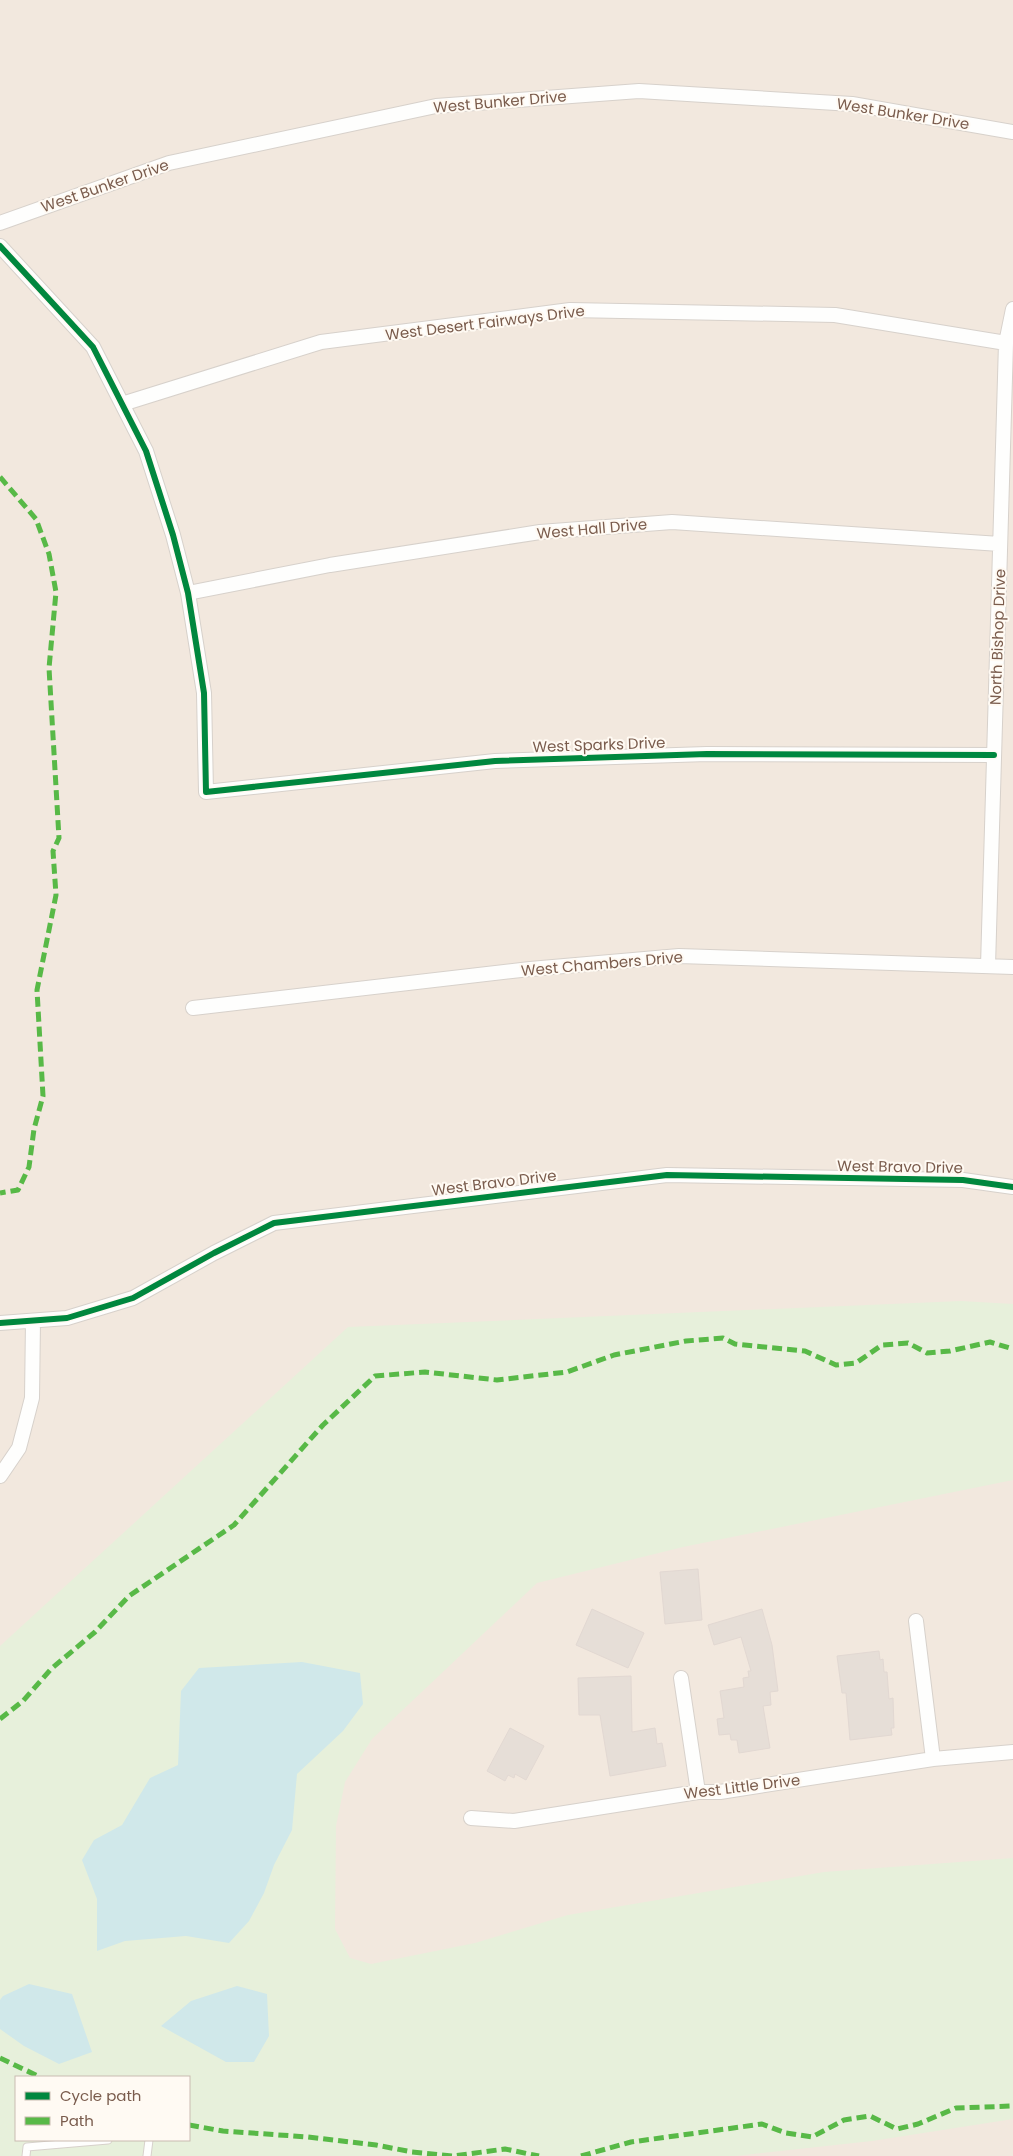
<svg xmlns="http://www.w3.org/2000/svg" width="1013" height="2156" viewBox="0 0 1013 2156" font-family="Poppins,sans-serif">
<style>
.residential{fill:#f2e8de;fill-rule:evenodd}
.green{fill:#e7f0db;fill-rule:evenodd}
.water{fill:#d0e8ea}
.building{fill:#e6ded7;stroke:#e2d8d2}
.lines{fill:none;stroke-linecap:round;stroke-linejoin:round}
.lane-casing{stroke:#d7d1cb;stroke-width:9}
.street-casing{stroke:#d7d1cb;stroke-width:16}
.lane{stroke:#fefefd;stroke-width:7}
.street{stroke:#fefefd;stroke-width:14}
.quiet{stroke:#58b947;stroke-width:5;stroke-dasharray:10 5;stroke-linecap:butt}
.cycleway-casing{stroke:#fffaf3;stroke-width:9}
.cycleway{stroke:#00873e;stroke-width:6}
.labels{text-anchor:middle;stroke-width:4;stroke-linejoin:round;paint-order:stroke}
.street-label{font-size:15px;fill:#7a5c4d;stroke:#fffaf3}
</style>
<rect width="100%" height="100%" fill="#f9f5f0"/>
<path class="residential" d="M0,0H1013V2156H0ZM16,2077H189V2140H16Z"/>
<path class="green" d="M961,1301L1013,1304V1480L683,1547L537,1583L372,1739L345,1782L336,1826L335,1929L350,1958L371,1964L475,1943L568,1915L824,1872L1013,1858V2119L872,2141L735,2156H0V1646L348,1327ZM16,2077H189V2140H16Z"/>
<path class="water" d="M302,1662L360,1673L363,1704L343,1731L297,1774L292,1830L274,1865L264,1893L249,1921L229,1943L186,1936L125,1941L97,1951V1899L82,1860L94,1840L122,1825L150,1778L178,1765L181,1691L199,1668Z
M29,1984L72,1994L92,2052L59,2064L24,2046L0,2029V2000L3,1996Z
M237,1986L267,1994L269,2036L254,2062H226L161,2026L191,2001Z"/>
<path class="building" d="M698,1569L702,1620L665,1624L660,1572Z
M592,1609L644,1633L628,1668L576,1645Z
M762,1609L772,1645L778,1691L770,1692L771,1705L763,1706L770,1748L739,1753L737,1740H731L730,1734L719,1735L717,1719L724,1718L720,1691L744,1687L743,1678L749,1677L748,1671H751L741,1637L714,1645L708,1625Z
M879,1651L880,1660L883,1659L884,1672H887L889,1699L893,1698L894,1728H891L892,1735L850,1740L846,1693H842L837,1656Z
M631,1676L632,1732L655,1728L657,1744L662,1743L666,1766L610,1776L600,1715H579L578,1678Z
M510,1728L544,1746L526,1780L515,1774L514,1778L508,1775L505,1781L487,1771Z"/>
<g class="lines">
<defs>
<path id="lane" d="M26,2156L27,2147L108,2140
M147,2156L149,2140"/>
<path id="street" d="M0,223L169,163L436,106L639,91L852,104L1013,132
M0,246L93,347L146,451L173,535L188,593L204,693L206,792L495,761L707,754L994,755
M122,404L321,342L570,310L835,315L1006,343
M188,593L330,565L540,532L672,522L1000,544
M988,966L1006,343L1013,309
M193,1008L530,969L679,956L1013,967
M0,1323L67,1318L133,1298L214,1253L274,1223L667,1175L963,1180L1013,1187
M0,1476L19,1448L32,1398L33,1321
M916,1621L933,1759
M681,1678L698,1792
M471,1818L514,1821L698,1792H720L933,1759L1013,1752"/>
</defs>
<use href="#lane" class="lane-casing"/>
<use href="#street" class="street-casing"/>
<use href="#lane" class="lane"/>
<use href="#street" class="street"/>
<path class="quiet" d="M0,477L36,519L49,554L56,592L49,668L59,838L53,851L56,895L37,990L43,1096L34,1129L29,1167L18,1190L0,1193
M0,1719L23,1701L51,1669L95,1632L129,1596L234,1525L323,1425L375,1376L425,1372L497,1380L567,1372L614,1355L686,1341L723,1338L735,1344L805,1351L836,1365L856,1363L882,1345L908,1343L927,1353L950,1351L990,1342L1013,1349
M0,2058L40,2077
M189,2125L223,2131L308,2137L376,2145L412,2152L453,2156L505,2149L539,2156
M581,2156L631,2142L762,2124L786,2133L812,2137L844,2120L870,2116L897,2129L918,2124L956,2108L1013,2106"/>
<defs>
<path id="cycleway" d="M0,246L93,347L146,451L173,535L188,593L204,693L206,792L495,761L707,754L994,755
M0,1323L67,1318L133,1298L214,1253L274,1223L667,1175L963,1180L1013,1187"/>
</defs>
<use href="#cycleway" class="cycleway-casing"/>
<use href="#cycleway" class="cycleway"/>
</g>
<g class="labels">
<g class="street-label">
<text transform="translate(500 102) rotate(-5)" y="5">West Bunker Drive</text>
<text transform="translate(903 114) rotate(9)" y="5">West Bunker Drive</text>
<text transform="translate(105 186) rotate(-19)" y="5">West Bunker Drive</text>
<text transform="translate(485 323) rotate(-7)" y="5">West Desert Fairways Drive</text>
<text transform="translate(592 529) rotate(-5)" y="5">West Hall Drive</text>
<text transform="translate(998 637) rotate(-88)" y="5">North Bishop Drive</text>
<text transform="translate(599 745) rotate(-2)" y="5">West Sparks Drive</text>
<text transform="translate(602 964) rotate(-5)" y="5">West Chambers Drive</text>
<text transform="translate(900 1167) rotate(1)" y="5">West Bravo Drive</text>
<text transform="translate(494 1183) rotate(-7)" y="5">West Bravo Drive</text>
<text transform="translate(742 1787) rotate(-7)" y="5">West Little Drive</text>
</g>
</g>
<rect x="15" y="2076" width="175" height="65" fill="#fffaf3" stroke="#cabbb1"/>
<rect x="25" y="2092" width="25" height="8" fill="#00873e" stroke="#cabbb1"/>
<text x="60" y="2101" font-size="15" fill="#7a5c4d">Cycle path</text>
<rect x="25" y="2117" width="25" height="8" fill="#58b947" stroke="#cabbb1"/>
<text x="60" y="2126" font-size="15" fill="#7a5c4d">Path</text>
</svg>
